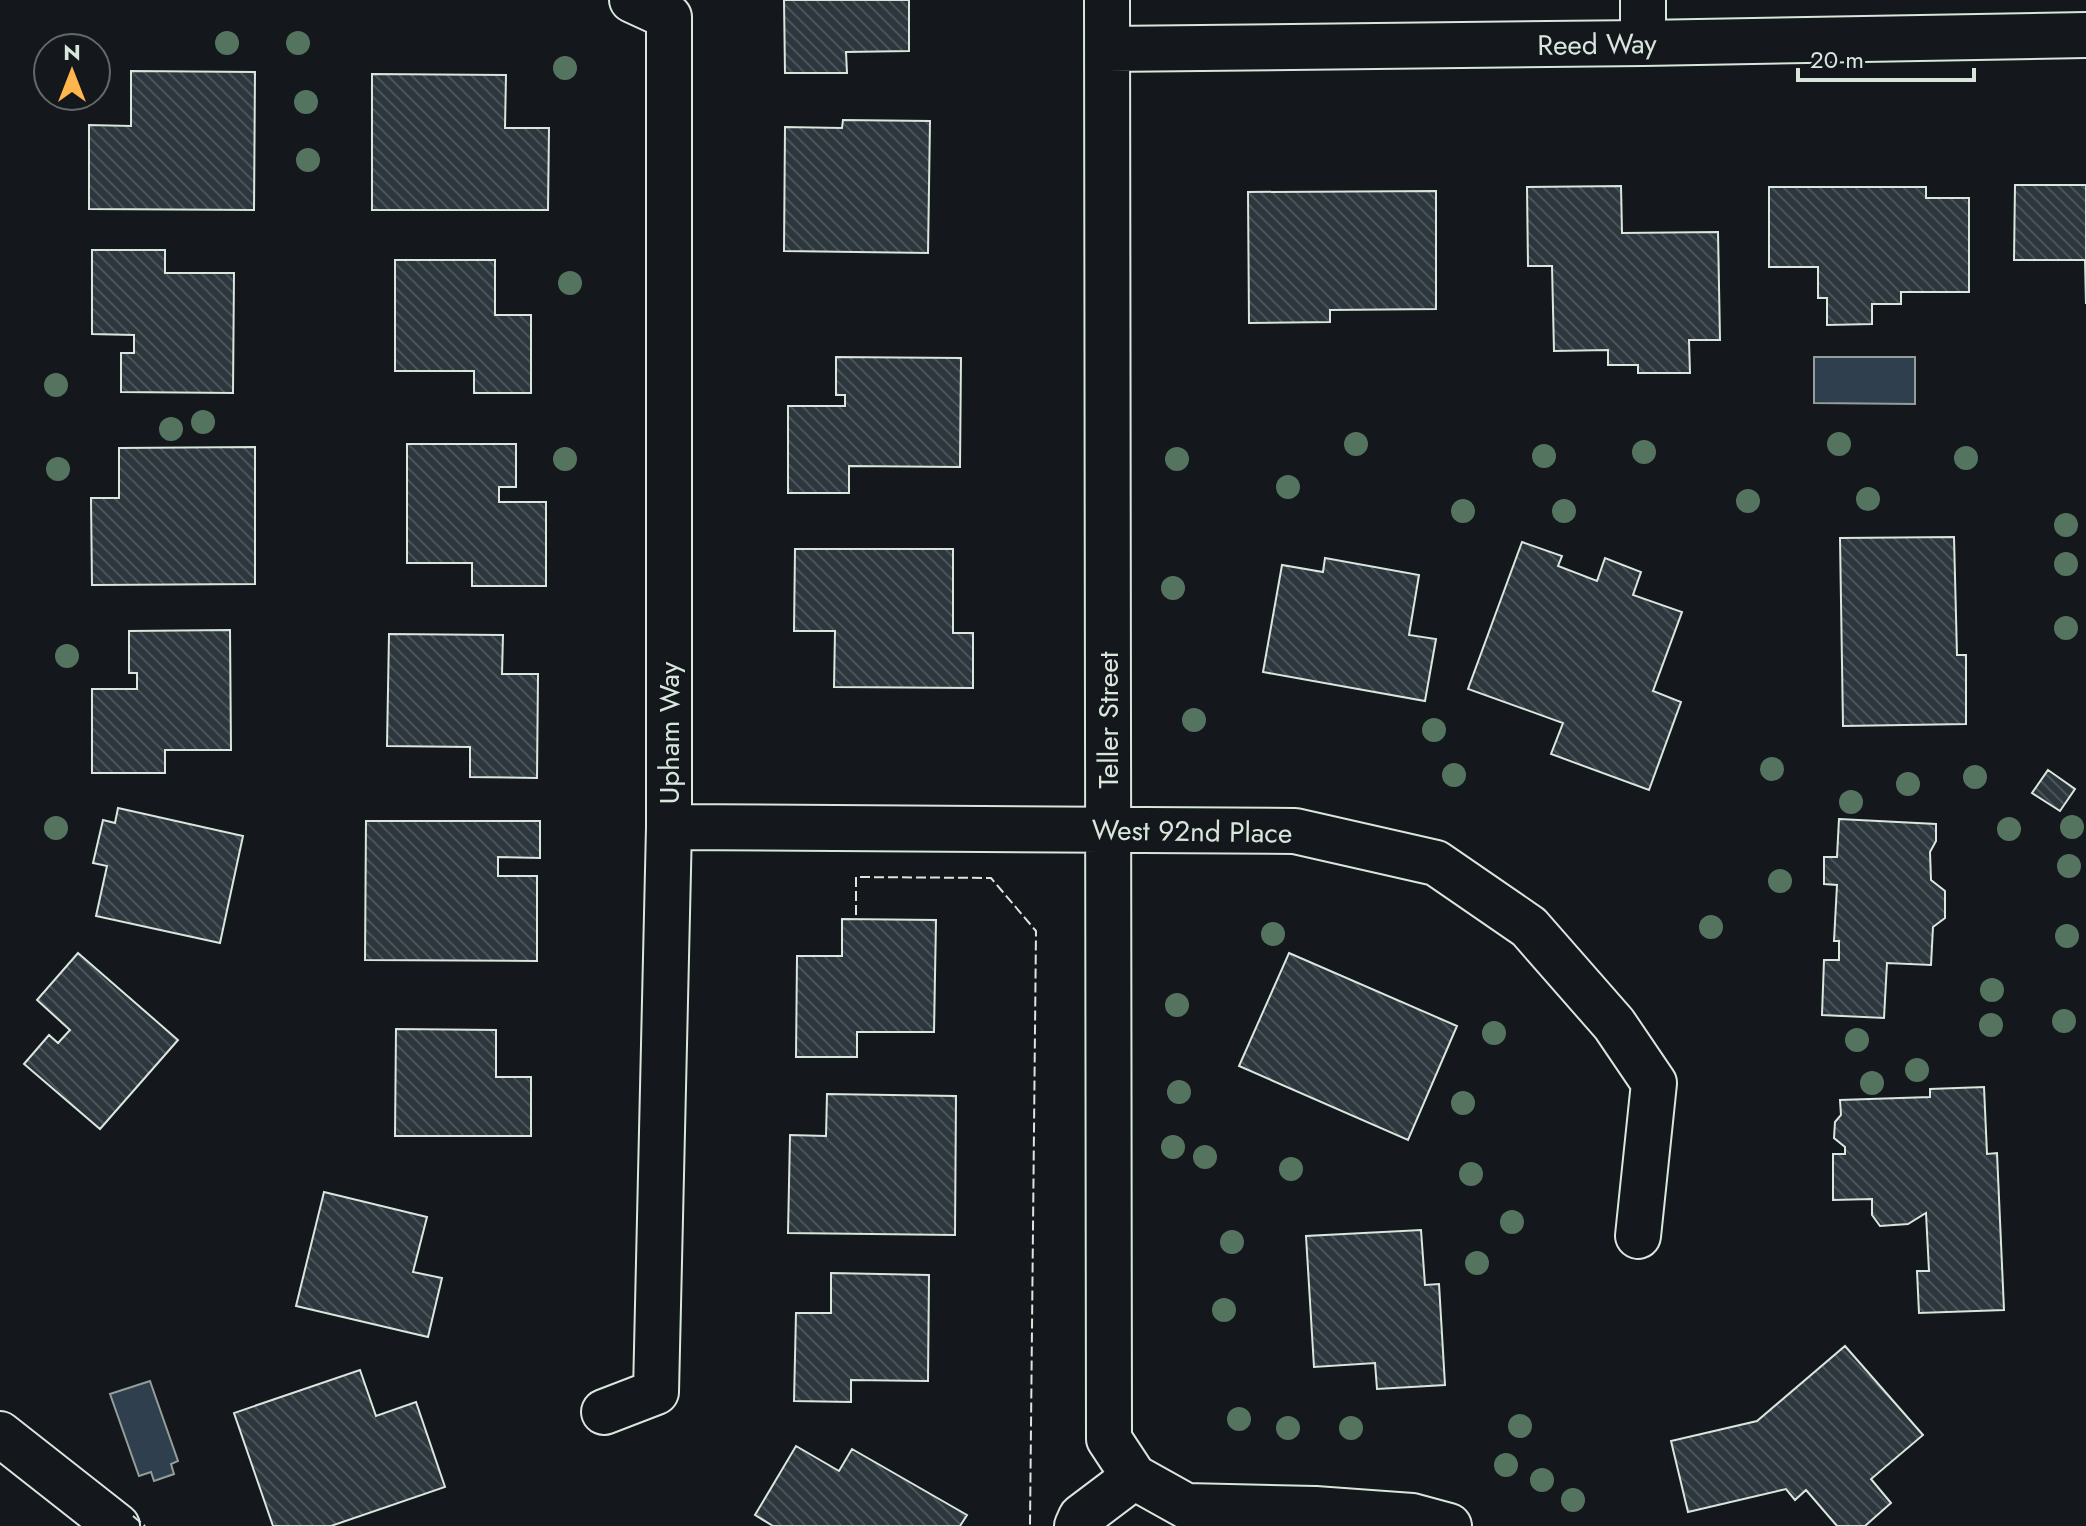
<svg xmlns="http://www.w3.org/2000/svg" width="2086" height="1526" viewBox="0 0 2086 1526" font-family="Jost,sans-serif">
<style>
.water{fill:#2f3f4d;stroke:#939e99;stroke-width:2}
.building{fill:url(#building-back-hatch);stroke:#d8e6dc;stroke-width:2}
.lines{fill:none;stroke-linecap:round;stroke-linejoin:round}
.minor-casing{stroke:#d8e6dc;stroke-width:48}
.minor{stroke:#14181c;stroke-width:44}
.fence{stroke:#d8e6dc;stroke-width:2;stroke-dasharray:10 4;stroke-linecap:butt}
.tree{fill:#55745f}
.labels{text-anchor:middle;stroke-width:6;stroke-linejoin:round;paint-order:stroke}
.street-label{font-size:28px;fill:#d8e6dc;stroke:#14181c}
</style>
<defs>
<pattern id="building-back-hatch" width="6" height="6" patternUnits="userSpaceOnUse" patternTransform="scale(2)"><rect width="6" height="6" fill="#2c363c"/><path d="M-1 5l2 2M0 0l6 6M5-1l2 2" fill="none" stroke="#4a5358"/></pattern>
</defs>
<rect width="100%" height="100%" fill="#14181c"/>
<path class="water" d="M1814,357H1915V404L1814,403Z
M150,1381L178,1461L171,1464L174,1474L154,1481L151,1472L139,1476L110,1394Z"/>
<path class="building" d="M784,0H909V51L846,52L847,73H785Z
M131,71L255,72L254,210L89,209V125L131,126Z
M372,74L506,75L505,128H549L548,210H372Z
M843,120L930,121L928,253L784,251L785,127L842,128Z
M2015,185H2086V304L2085,260H2014Z
M1621,186L1622,233L1718,232L1720,340H1689L1690,373H1638V365H1608V350L1554,351L1552,266H1528L1527,187Z
M1769,187H1926V198H1969V292H1901V304H1872V324L1827,325V298H1818V267H1769Z
M1436,191V309L1330,310V322L1249,323L1248,192Z
M92,250H165V273H234L233,393L121,392V353H134V335L92,334Z
M395,260H495V315H531V393H474V371H395Z
M836,357L961,358L960,467L849,466V493H788V406H845V395H836Z
M407,444H516V487H499V502H546V586H472V563H407Z
M255,447V584L92,585L91,498H119V448Z
M1954,537L1957,655H1966V724L1843,726L1840,538Z
M1522,542L1562,556L1558,566L1597,581L1605,558L1641,572L1633,595L1682,612L1653,691L1681,702L1649,790L1551,754L1563,723L1468,689Z
M795,549H953V633H973V688L834,687L835,631H794Z
M1325,558L1419,575L1409,635L1436,639L1425,701L1263,672L1282,565L1323,572Z
M230,630L231,750H165V773H92V689H137V673H129V631Z
M389,634L503,635L502,674H538L537,778L470,777V747L387,746Z
M2048,770L2075,789L2060,811L2032,793Z
M118,808L243,836L220,943L96,916L107,866L93,863L103,820L115,823Z
M1839,819L1936,824V841L1930,852L1931,880L1945,891V918L1933,927L1931,965L1887,963L1884,1018L1822,1015L1824,960H1839V941H1834L1837,885L1824,884V857H1837Z
M366,821H540V858L498,857V876H537V961L365,960Z
M842,919L936,920L934,1032H857V1057H796L797,956H842Z
M78,953L178,1040L100,1129L24,1064L49,1035L58,1043L70,1030L37,1000Z
M1289,953L1457,1026L1408,1140L1239,1066Z
M396,1029L496,1030V1077H531V1136H395Z
M1984,1087L1987,1154L1997,1153L2004,1310L1919,1313L1917,1271H1929L1926,1213L1908,1224L1880,1226L1872,1215V1199L1833,1200V1154H1845V1147L1834,1138L1835,1122L1841,1115L1840,1100L1930,1097V1089Z
M827,1094L956,1096L955,1235L788,1233L790,1135L826,1136Z
M324,1192L427,1217L413,1272L442,1278L428,1337L296,1306Z
M1421,1230L1425,1285L1439,1284L1445,1385L1377,1389L1375,1363L1314,1367L1306,1236Z
M831,1273L929,1275L928,1381L851,1380V1402L794,1401L796,1313H831Z
M1845,1346L1923,1435L1871,1479L1891,1503L1865,1526H1837L1806,1490L1795,1500L1786,1489L1688,1512L1671,1441L1757,1421Z
M360,1370L376,1416L416,1402L445,1487L331,1526H273L234,1413Z
M796,1446L839,1471L852,1449L967,1515L960,1526H773L755,1515Z"/>
<g class="lines">
<defs>
<path id="minor" d="M1107,0L1109,1439L1134,1477L1186,1506L1315,1509L1412,1516L1449,1526
M1643,0V43
M1107,49L1643,43L2086,35
M669,827L1295,831L1436,863L1529,927L1614,1024L1654,1083L1638,1236
M604,1412L656,1392L669,827V17L632,0
M0,1434L117,1526
M1077,1526L1081,1517L1134,1477"/>
</defs>
<use href="#minor" class="minor-casing"/>
<use href="#minor" class="minor"/>
<path class="fence" d="M856,915V877L991,878L1036,931L1030,1526
M133,1516L145,1526"/>
</g>
<g class="tree">
<circle cx="227" cy="43" r="12"/>
<circle cx="298" cy="43" r="12"/>
<circle cx="565" cy="68" r="12"/>
<circle cx="306" cy="102" r="12"/>
<circle cx="308" cy="160" r="12"/>
<circle cx="570" cy="283" r="12"/>
<circle cx="56" cy="385" r="12"/>
<circle cx="203" cy="422" r="12"/>
<circle cx="171" cy="429" r="12"/>
<circle cx="1356" cy="444" r="12"/>
<circle cx="1839" cy="444" r="12"/>
<circle cx="1644" cy="452" r="12"/>
<circle cx="1544" cy="456" r="12"/>
<circle cx="1966" cy="458" r="12"/>
<circle cx="565" cy="459" r="12"/>
<circle cx="1177" cy="459" r="12"/>
<circle cx="58" cy="469" r="12"/>
<circle cx="1288" cy="487" r="12"/>
<circle cx="1868" cy="499" r="12"/>
<circle cx="1748" cy="501" r="12"/>
<circle cx="1463" cy="511" r="12"/>
<circle cx="1564" cy="511" r="12"/>
<circle cx="2066" cy="525" r="12"/>
<circle cx="2066" cy="564" r="12"/>
<circle cx="1173" cy="588" r="12"/>
<circle cx="2066" cy="628" r="12"/>
<circle cx="67" cy="656" r="12"/>
<circle cx="1194" cy="720" r="12"/>
<circle cx="1434" cy="730" r="12"/>
<circle cx="1772" cy="769" r="12"/>
<circle cx="1454" cy="775" r="12"/>
<circle cx="1975" cy="777" r="12"/>
<circle cx="1908" cy="784" r="12"/>
<circle cx="1851" cy="802" r="12"/>
<circle cx="2072" cy="827" r="12"/>
<circle cx="56" cy="828" r="12"/>
<circle cx="2009" cy="829" r="12"/>
<circle cx="2069" cy="866" r="12"/>
<circle cx="1780" cy="881" r="12"/>
<circle cx="1711" cy="927" r="12"/>
<circle cx="1273" cy="934" r="12"/>
<circle cx="2067" cy="936" r="12"/>
<circle cx="1992" cy="990" r="12"/>
<circle cx="1177" cy="1005" r="12"/>
<circle cx="2064" cy="1021" r="12"/>
<circle cx="1991" cy="1025" r="12"/>
<circle cx="1494" cy="1033" r="12"/>
<circle cx="1857" cy="1040" r="12"/>
<circle cx="1917" cy="1070" r="12"/>
<circle cx="1872" cy="1083" r="12"/>
<circle cx="1179" cy="1092" r="12"/>
<circle cx="1463" cy="1103" r="12"/>
<circle cx="1173" cy="1147" r="12"/>
<circle cx="1205" cy="1157" r="12"/>
<circle cx="1291" cy="1169" r="12"/>
<circle cx="1471" cy="1174" r="12"/>
<circle cx="1512" cy="1222" r="12"/>
<circle cx="1232" cy="1242" r="12"/>
<circle cx="1477" cy="1263" r="12"/>
<circle cx="1224" cy="1310" r="12"/>
<circle cx="1239" cy="1419" r="12"/>
<circle cx="1520" cy="1426" r="12"/>
<circle cx="1288" cy="1428" r="12"/>
<circle cx="1351" cy="1428" r="12"/>
<circle cx="1506" cy="1465" r="12"/>
<circle cx="1542" cy="1480" r="12"/>
<circle cx="1573" cy="1500" r="12"/>
</g>
<g class="labels">
<g class="street-label">
<text transform="translate(1597 44) rotate(-1)" y="10">Reed Way</text>
<text transform="translate(1108 720) rotate(-90)" y="10">Teller Street</text>
<text transform="translate(669 733) rotate(-90)" y="10">Upham Way</text>
<text transform="translate(1192 831) rotate(1)" y="10">West 92nd Place</text>
</g>
</g>
<g transform="translate(72 72)"><circle r="38" fill="#14181c" stroke="#626a69" stroke-width="2"/>
<path d="M0-6L14 30L0 20L-14 30Z" fill="#ffb74d"/>
<text y="-12" font-size="22" font-weight="bold" text-anchor="middle" fill="#d8e6dc">N</text>
</g>
<path d="M1798 68v12h176v-12" fill="none" stroke="#d8e6dc" stroke-width="4"/>
<text x="1810" y="68" font-size="24" fill="#d8e6dc" stroke="#14181c" stroke-width="6" paint-order="stroke">20 m</text>
</svg>
